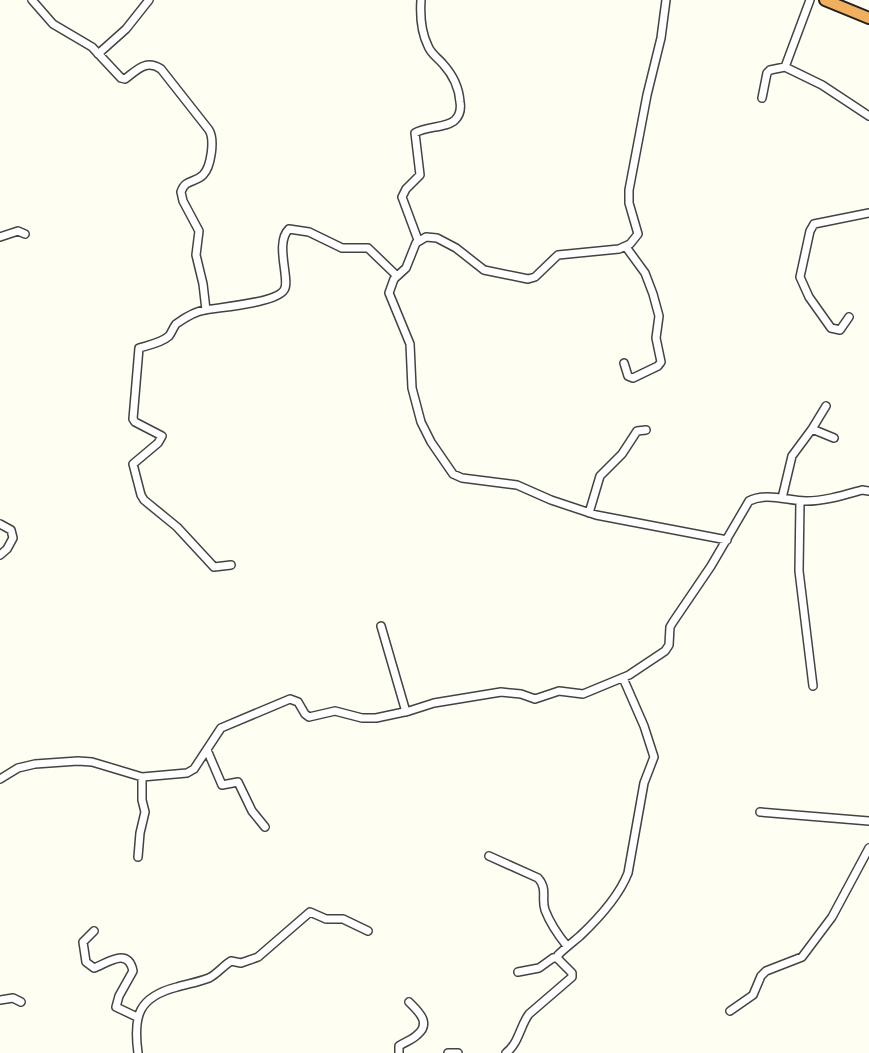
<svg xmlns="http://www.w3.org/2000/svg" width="869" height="1053" viewBox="0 0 869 1053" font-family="'Libre Baskerville',serif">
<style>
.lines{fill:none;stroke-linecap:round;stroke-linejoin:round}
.minor-casing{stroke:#434343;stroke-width:10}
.highway-casing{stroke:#212121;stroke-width:14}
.minor{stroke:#fff;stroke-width:7}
.highway{stroke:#f1b05e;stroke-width:10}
</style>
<rect width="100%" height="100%" fill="#fffef3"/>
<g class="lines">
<defs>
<path id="minor" d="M32,0L53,24L92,47L121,78L125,79C137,70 146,59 161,69L209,130C215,140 211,167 203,175C195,183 185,179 181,192L183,201L199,231L196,255L203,284L206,310
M666,0L661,38L647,95L629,190V203L638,234L630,244L619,249L558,255L535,277L528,279L484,270L456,248L437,238L426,237L416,243L406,268L394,279L389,293L410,344L412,388L421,422L431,442L453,474L462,478L517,485L551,500L596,515L727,540
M98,54L126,29L149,0
M785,67L822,85L869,116
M762,98L767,73L770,70L785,67L810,0
M0,237L18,231L25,234
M418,240L402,197L406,189L420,175L415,133C426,126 447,128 455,120C460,115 461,108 460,102C459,88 453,75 443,64C438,58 431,54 428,46C421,32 420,15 421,0
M849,317L840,330L831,328L809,297L800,277L810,231L814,224L869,213
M624,363L628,376L633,378L658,366L661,362L656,338L659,316L653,294L645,273L626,247
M812,429L826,406
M782,498L792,456L812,429L834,438
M800,501L799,571L813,686
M589,513L600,476L622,454L637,431L646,430
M0,524L11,530L13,538L7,549L0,555
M231,565L214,567L177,527L144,500L141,495L133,464L158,443L162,436L135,422L133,419L139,348C149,345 161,343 169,336C172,332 173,328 176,324C183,319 196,311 205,310C221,307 276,303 284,290C291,281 274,243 289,229L309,232L342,248H368L397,276
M381,626L406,712
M207,750L222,785L238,782L252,811L265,827
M0,779L18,768L35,764L78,761L92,762L142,777L187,773L194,769L221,728L290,699L298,702L305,714L309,717L335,711L362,718H376L409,711L434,703L501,692L521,694L535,699L559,691L583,694L629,675L665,651L669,645L670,627L673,622L711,566L749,501C767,492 788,501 806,501C825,501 844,495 862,490L869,491
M760,812L869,821
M489,856L538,878C548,889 541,898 545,910C550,923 558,935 567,946
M138,857L140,833L145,812L142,800V777
M94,931L83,942L86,962L94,968C106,964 128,946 133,971L119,996L116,1007L137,1017
M518,972L539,968L553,958L558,957
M0,1000L13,998L21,1002
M730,1011L753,995L761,976L766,971L802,957L832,917L869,848
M138,1053C133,1016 138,997 177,987C187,984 199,982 209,978C217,974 223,966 231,961L241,963L258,957L310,912L326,919H343L368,931
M399,1053V1046C405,1042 412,1040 417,1035C432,1023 418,1011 409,1002
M448,1053H458
M506,1053C519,1043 520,1026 529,1014L572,977V973L558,959V955C565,948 573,942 580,936C598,919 619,896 628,873L644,783L654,757L644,726L623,678"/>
<path id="highway" d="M825,0L869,18"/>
</defs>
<use href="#minor" class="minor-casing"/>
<use href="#highway" class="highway-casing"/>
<use href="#minor" class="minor"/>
<use href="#highway" class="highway"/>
</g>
</svg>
